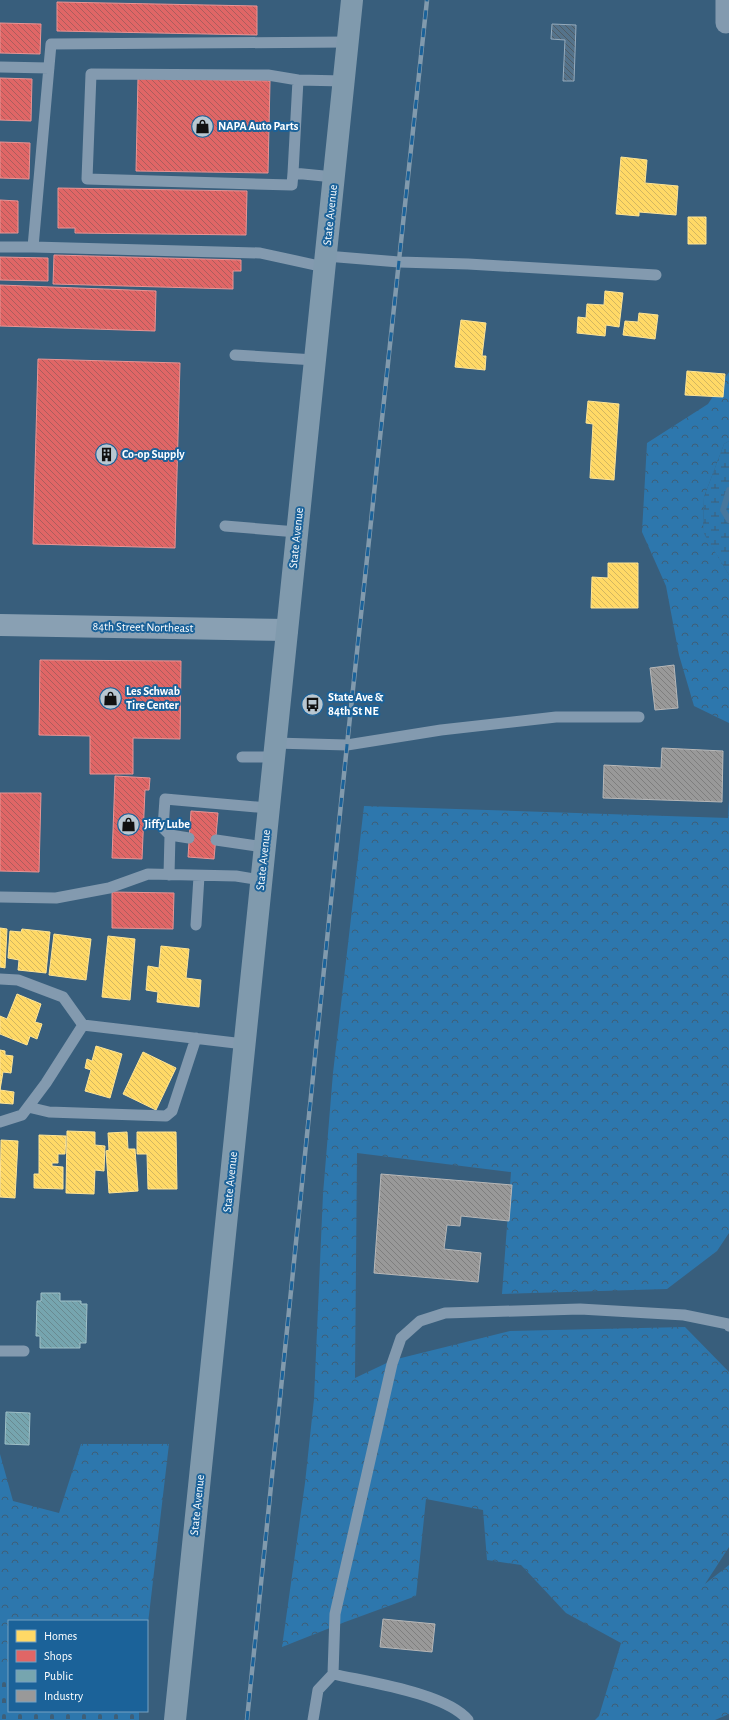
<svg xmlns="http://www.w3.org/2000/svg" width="729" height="1720" viewBox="0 0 729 1720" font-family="'Alegreya Sans',sans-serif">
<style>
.forest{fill:url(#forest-crowns)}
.wetland{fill:url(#wetland-marsh)}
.cemetery{fill:url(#cemetery-stones)}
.homes{fill:url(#homes-back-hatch);stroke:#ffe494}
.shops{fill:url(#shops-back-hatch);stroke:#e99494}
.public{fill:url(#public-back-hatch);stroke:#9fc0c7}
.industry{fill:url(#industry-back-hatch);stroke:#b8b8b8}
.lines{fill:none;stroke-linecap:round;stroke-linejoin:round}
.stream{stroke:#47779d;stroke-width:6}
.building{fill:url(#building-back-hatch);stroke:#96abbc}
.lane{stroke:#839aaf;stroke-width:11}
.street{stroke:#839aaf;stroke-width:21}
.secondary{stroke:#89a0b3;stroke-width:22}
.primary{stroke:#809aad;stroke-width:22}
.rail-casing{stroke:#819aad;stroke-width:4.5}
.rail{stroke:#1b6299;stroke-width:3;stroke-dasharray:9;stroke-linecap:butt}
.labels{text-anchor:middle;stroke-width:4;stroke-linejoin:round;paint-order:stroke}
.poi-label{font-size:12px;font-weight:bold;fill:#fff;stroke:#1b6299;text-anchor:start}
.street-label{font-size:12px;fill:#fff;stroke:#1b6299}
</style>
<defs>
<pattern id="forest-crowns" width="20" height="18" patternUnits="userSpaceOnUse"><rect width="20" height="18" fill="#2d77ad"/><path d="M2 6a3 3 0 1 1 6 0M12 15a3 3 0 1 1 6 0" fill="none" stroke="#3e5f78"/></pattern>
<pattern id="wetland-marsh" width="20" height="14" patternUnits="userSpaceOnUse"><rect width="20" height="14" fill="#2d77ad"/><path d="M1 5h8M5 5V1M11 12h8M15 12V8" fill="none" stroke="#3e5f78"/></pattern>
<pattern id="cemetery-stones" width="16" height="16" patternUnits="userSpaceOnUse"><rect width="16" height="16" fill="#2d77ad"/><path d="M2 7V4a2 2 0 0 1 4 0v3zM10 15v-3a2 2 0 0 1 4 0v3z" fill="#3e5f78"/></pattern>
<pattern id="homes-back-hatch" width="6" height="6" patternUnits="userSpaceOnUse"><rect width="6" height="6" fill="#ffd966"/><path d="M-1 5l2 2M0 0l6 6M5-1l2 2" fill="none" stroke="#d2b660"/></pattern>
<pattern id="shops-back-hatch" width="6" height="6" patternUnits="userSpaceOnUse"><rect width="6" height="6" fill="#e06666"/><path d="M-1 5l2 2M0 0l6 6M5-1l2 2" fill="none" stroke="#ac5d5d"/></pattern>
<pattern id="public-back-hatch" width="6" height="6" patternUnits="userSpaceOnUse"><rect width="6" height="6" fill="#76a5af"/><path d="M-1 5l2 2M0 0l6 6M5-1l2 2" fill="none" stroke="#698a91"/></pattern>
<pattern id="industry-back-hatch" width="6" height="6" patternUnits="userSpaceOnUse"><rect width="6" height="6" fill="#999"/><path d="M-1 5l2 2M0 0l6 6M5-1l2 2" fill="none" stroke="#7e7e7e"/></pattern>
<pattern id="building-back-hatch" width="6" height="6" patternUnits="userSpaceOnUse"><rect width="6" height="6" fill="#55738b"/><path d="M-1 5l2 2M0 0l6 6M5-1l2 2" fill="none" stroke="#505c65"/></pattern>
</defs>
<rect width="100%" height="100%" fill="#385e7c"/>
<path class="forest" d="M729,372V441L724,444L704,497L703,531L729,575V723L694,706L679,655L666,586L642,532L647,443L708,404Z
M729,800V1233L717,1251L667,1289L502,1294L511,1172L357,1153L355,1378L393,1360L510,1331L685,1327L729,1372V1547L705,1584L729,1565V1714L715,1720H595L599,1716L621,1643L566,1613L521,1565L487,1560L483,1510L426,1499L416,1596L345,1622L282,1647L305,1483L314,1399L323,1194L333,1073L364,806L728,818Z
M81,1444H169L147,1632V1621H9V1671H0V1454L13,1501L59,1513Z"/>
<path class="wetland" d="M729,441V575L703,532L704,497L724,444Z"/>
<path class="cemetery" d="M0,1671H9V1711H139V1720H0Z"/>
<path class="homes" d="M621,157L647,160L645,183L678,186L676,215L639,212V216L616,214Z
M688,217H706V244H688Z
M605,291L623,293L619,327L606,325L605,336L577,333L578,317L586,318L587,304L604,305Z
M639,313L658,315L655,339L623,335L625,321L638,322Z
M461,320L486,323L482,356H486L485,370L455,367Z
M687,371L725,374L723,397L685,395Z
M588,401L619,404L614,480L590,478L593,424L586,423Z
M608,563H638V608H591L592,577L608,578Z
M0,928L7,929L5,968L0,967Z
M22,929L50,932L46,973L18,970L19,960L8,958L10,931L21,932Z
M54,934L91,939L86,980L49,975Z
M108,936L135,939L130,1000L102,997Z
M161,946L189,949L186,978L201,980L199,1007L157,1002L158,992L146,990L148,966L159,968Z
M17,994L41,1004L35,1022L42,1024L37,1039L30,1036L27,1045L0,1034V1016L7,1019Z
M96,1046L122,1054L110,1098L85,1091L91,1070L85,1068L87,1059L92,1061Z
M0,1050L5,1051V1055L13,1056L11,1073L3,1072L0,1090L14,1092L13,1104L0,1103Z
M143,1052L176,1068L156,1110L123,1094Z
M67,1131L95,1132V1145L105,1146L104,1171L95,1170L94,1194L66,1193Z
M127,1132L128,1149H135L138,1191L109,1193L106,1151L109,1150L108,1133Z
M137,1132H176L177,1189H148L147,1154H137Z
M39,1135L66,1136L65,1154H58V1163H52V1166L63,1167V1189L34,1188V1174H39Z
M1,1140L18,1141L15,1198L0,1197Z"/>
<path class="shops" d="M57,2L257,6V35L57,31Z
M0,23L41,24L40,54L0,53Z
M0,78L32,79L31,121L0,120Z
M138,78L270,81L268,173L136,171Z
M0,142L30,143L29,179L0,178Z
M58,188L247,191L246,235L75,233V228H58Z
M0,200L18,201V233H0Z
M54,255L241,260V271H233V289L53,284Z
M0,257L48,258V281L0,280Z
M0,285L156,291L155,331L0,326Z
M38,359L180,363L175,548L33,544Z
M40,660L181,661L180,739L133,738V774H90V736L39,735Z
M115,776L150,778L149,790H145L142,859L112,858Z
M0,793H41L39,872L0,871Z
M191,811L218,813L214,859L188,857Z
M112,892L174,893L173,929L112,928Z"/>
<path class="public" d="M41,1293H60V1301H81V1304H87L86,1343H80V1348H40V1336H36L37,1301H41Z
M6,1412L30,1413L29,1445L5,1444Z"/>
<path class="industry" d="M674,665L678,708L655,710L650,668Z
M662,748L723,751L722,802L603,798L604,765L661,768Z
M381,1174L512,1185L509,1221L461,1216L460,1226L447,1225L444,1249L481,1253L478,1282L374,1273Z
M383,1619L435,1624L432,1652L380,1647Z"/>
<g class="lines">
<path class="stream" d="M729,490L723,510L729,520"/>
</g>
<path class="building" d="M552,24L576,25L574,81H563L565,40L551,39Z"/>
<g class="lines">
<path class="lane" d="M0,67L49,68
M293,173L292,185L87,179L91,74L268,75L298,80
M334,177L293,173L298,80L344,81
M0,247H33L51,44L348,42
M33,247L260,253L324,267
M326,256L399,262L468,264L656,275
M235,355L315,360
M225,526L297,532
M275,743L347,745L441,730L556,717H639
M242,757H273
M189,838L170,835L163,828L165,799L268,808
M216,840L264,847
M169,875L170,835
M0,897L56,898L109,888L148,874L236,876L261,880
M196,925L199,876
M0,979L18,980L63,997L83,1025L244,1044
M28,1107L49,1112L166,1116L172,1111L196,1038
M0,1122L22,1115L46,1083L83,1025
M0,1351H24
M333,1674L335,1614L392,1364L401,1338L420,1321L445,1313L580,1309L684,1315L728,1324L729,1326
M313,1720L318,1690L333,1674C367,1682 446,1693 468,1720"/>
<path class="street" d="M726,23V0"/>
<path class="secondary" d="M0,625L287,630"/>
<path class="primary" d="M175,1720L352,0"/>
<defs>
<path id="rail" d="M247,1720L347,745L427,0"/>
</defs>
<use href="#rail" class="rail-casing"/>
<use href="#rail" class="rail"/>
</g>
<defs>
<symbol id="shop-disc" viewBox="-11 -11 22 22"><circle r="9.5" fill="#b9c7d1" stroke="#1b6299"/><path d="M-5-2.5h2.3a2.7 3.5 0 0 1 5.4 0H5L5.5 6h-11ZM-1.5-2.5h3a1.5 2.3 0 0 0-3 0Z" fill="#111"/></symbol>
<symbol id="building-disc" viewBox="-11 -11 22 22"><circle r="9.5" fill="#b9c7d1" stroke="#1b6299"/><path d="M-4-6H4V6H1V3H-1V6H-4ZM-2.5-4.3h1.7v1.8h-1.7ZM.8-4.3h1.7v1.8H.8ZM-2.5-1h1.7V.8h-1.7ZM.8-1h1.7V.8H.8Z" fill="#111"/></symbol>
<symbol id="bus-disc" viewBox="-11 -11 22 22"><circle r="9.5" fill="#b9c7d1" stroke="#1b6299"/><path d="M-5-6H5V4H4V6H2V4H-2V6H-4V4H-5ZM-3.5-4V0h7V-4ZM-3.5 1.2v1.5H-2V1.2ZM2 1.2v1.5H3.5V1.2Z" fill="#111"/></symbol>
</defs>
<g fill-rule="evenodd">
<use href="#shop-disc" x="190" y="114" width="25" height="25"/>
<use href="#building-disc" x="94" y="442" width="25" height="25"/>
<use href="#shop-disc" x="98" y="686" width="25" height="25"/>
<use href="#bus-disc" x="300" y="692" width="25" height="25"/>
<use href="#shop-disc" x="116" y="812" width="25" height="25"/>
</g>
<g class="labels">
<g class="poi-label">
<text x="218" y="130">NAPA Auto Parts</text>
<text x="122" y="458">Co-op Supply</text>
<text x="126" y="695">Les Schwab<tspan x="126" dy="14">Tire Center</tspan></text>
<text x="328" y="701">State Ave &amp;<tspan x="328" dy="14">84th St NE</tspan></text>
<text x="144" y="828">Jiffy Lube</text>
</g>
<g class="street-label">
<text transform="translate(330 215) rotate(-84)" y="4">State Avenue</text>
<text transform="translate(296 538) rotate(-84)" y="4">State Avenue</text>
<text transform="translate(143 627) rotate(1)" y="4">84th Street Northeast</text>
<text transform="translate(263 860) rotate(-84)" y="4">State Avenue</text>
<text transform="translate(230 1182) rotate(-84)" y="4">State Avenue</text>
<text transform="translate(197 1505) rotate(-84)" y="4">State Avenue</text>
</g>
</g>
<rect x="8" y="1620" width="140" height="92" fill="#1b6299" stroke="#76a1c2"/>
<rect x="16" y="1630" width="20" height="12" fill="#ffd966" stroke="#76a1c2"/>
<text x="44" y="1640" font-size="12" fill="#ffffff">Homes</text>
<rect x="16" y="1650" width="20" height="12" fill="#e06666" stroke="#76a1c2"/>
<text x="44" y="1660" font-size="12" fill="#ffffff">Shops</text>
<rect x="16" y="1670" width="20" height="12" fill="#76a5af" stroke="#76a1c2"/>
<text x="44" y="1680" font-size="12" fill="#ffffff">Public</text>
<rect x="16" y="1690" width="20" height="12" fill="#999999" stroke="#76a1c2"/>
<text x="44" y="1700" font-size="12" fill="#ffffff">Industry</text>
</svg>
